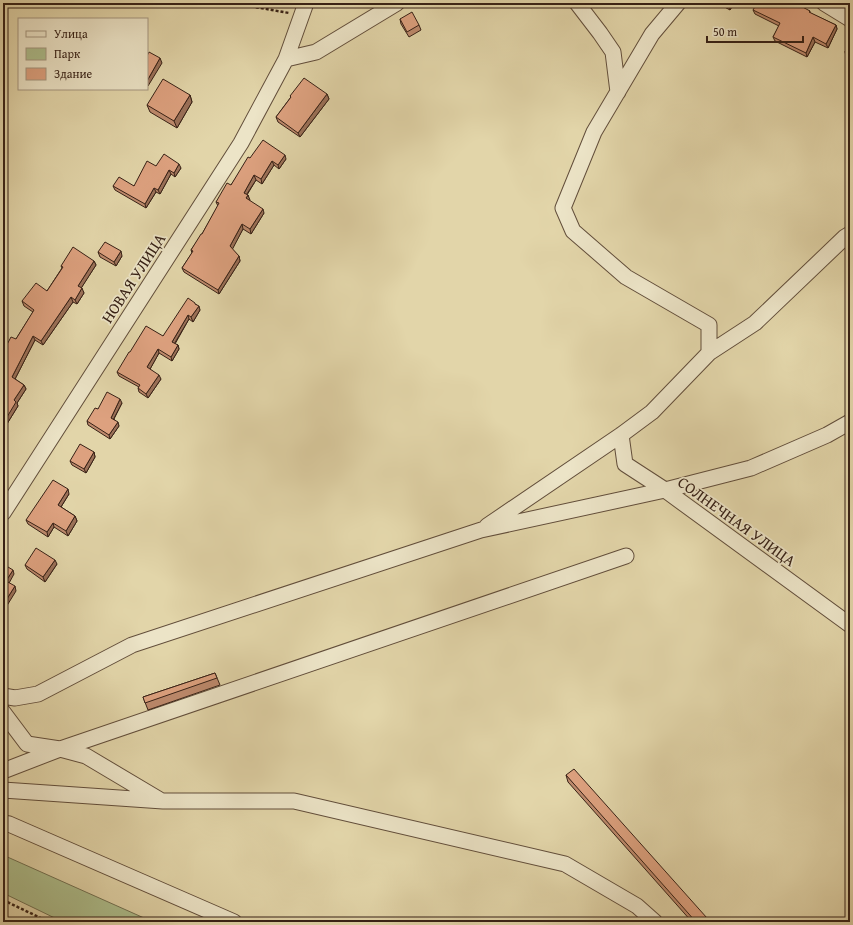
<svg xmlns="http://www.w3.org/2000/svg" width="853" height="925" viewBox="0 0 853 925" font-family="'Gentium Book Plus',serif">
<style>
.green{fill:#adbe8c;stroke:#727051}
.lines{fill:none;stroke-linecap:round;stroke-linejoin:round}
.minor-casing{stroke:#624e3b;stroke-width:17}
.path{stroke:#372116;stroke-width:2.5;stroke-dasharray:3 2;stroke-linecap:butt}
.minor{stroke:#ece4c7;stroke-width:15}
.wall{fill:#be8a6d;stroke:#372116}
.shaded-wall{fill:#9b7159;stroke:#372116}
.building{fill:#dda17f;stroke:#372116}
.labels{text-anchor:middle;stroke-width:3.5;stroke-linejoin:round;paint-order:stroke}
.street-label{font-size:16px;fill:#372116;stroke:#ece4c7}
</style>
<rect width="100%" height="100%" fill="#e2d5a9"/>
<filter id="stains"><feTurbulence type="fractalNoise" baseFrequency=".005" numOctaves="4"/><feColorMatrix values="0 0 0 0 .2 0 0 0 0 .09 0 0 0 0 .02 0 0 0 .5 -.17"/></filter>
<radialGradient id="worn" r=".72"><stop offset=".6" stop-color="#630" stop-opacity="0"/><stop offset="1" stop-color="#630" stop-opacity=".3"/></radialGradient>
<path class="green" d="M3,855L153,922H63L3,893Z"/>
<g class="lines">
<defs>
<path id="minor" d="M577,3L600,33L613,52L618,92
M678,3L652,34L594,132L563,208L573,231L626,277L709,325V353
M824,3L850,19
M286,59L316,52L397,3
M621,435L625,464L665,490L850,625
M3,513L241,143L286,59L306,3
M487,526L621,435L652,412L709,353L755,323L845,237L850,234
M3,696L15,698L38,694L132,645L481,530L665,490L751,468L827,435L850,422
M3,712L27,744L60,749L86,756L160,800
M3,771L60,749L626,556
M3,790L163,801H294L565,864L637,906L655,922
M3,823L9,824L234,922"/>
</defs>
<use href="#minor" class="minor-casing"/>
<path class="path" d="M254,3L255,7L289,13
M3,900L49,922"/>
<use href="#minor" class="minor"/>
</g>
<path class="wall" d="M718,3H734L730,10L719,4Z
M753,10L810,11V13L836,25L837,29L828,48L815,42L807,57L775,41L773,37L779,26L755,14Z
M400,19L419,25L421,30L409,37L401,24Z
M850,42V58L846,56L845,52Z
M327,94L329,99L300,137L278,122L276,117L291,97L290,96Z
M190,95L192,102L177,128L150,112L147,105Z
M250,158L286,159L279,169L274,165L262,184L256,180L247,195H248L249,200L264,213L251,234L243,229L232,249L239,256L240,261L219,294L184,272L182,268L192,253L191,250L202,234L218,206L216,202L231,185Z
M156,166L181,168L175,177L171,174L160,194L156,192L146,208L115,190L113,186H134Z
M98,252L122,256L116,266L100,257Z
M94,261L96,265L81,288L84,293L77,304L73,302L43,345L35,340L15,379L24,385L26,389L17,403L18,406L5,427L3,425V352L16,339L33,312L24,306L22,301L47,291L62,268L61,266Z
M196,304L200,310L193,322L189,319L175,344L178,345L179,349L172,361L159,353L150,369L161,379L148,398L139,392L138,388L139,387L119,376L117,372L163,336Z
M122,403L114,419L119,426L110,439L88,425L87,421L98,409Z
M94,452L95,457L86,473L72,465L70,461Z
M69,494L61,507L75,516L77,521L68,536L54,527L48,537L28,524L26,520Z
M57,564L45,582L27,569L25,565Z
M215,673L220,685L148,710L143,697Z
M566,775L708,922H692L568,782Z"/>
<path class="shaded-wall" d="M730,3H734L730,10L728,6Z
M836,25L837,29L828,48L826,44Z
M813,37L815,42L807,57L806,53Z
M160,58L162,63L148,86L147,81Z
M327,94L329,99L300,137L298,133Z
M190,95L192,102L177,128L174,121Z
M285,155L286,159L279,169L278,165Z
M272,161L274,165L262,184L261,179Z
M179,164L181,168L175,177L174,173Z
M169,170L171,174L160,194L158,190Z
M254,175L256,180L245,197L244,193Z
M154,188L156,192L146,208L145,204Z
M248,195L250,200L248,203L246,198Z
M263,209L264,213L251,234L250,229Z
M242,224L243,229L232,250L230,246Z
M121,251L122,256L116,266L114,262Z
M239,256L240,261L219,294L218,290Z
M94,261L96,265L80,290L78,286Z
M82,288L84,293L77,304L75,300Z
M71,297L73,302L43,345L41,341Z
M199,306L200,310L193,322L191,317Z
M188,315L189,319L173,346L172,342Z
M33,336L35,340L14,381L12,377Z
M178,345L179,349L172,361L171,357Z
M158,349L159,353L149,371L147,367Z
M159,375L161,379L148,398L146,394Z
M24,385L26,389L17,403L18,406L5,427L4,422L14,400Z
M120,399L122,403L112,422L111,418Z
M118,422L119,426L110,439L109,435Z
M94,452L95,457L86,473L84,469Z
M68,489L69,494L59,510L58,505Z
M75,516L77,521L68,536L66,531Z
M53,523L54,527L48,537L47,532Z
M55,560L57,564L45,582L43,577Z
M13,570L14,574L8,585L6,581Z
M15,586L16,591L3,612V605Z
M707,918L708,922H703Z"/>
<path class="building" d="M723,3H730L728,6Z
M757,3H795L810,11L809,12L836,25L826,44L813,37L806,53L773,37L780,23L753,10Z
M412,12L419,25L407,32L400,19Z
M850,42V55L845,52Z
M149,52L160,58L147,81V56Z
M304,78L327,94L298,133L276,117L291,97L290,96Z
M163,79L190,95L174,121L147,105Z
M263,140L285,155L278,165L272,161L261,179L254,175L244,193L248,195L246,198L263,209L250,229L242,224L230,246L239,256L218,290L182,268L193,251L191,250L201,234H202L219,203L216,202L227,183L231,185L248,157L250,158Z
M164,154L179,164L174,173L169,170L158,190L154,188L145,204L113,186L119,177L134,186L147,161L156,166Z
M105,242L121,251L114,262L98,252Z
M73,247L94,261L78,286L82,288L75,300L71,297L41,341L33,336L12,377L24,385L14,400L16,402L4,422H3V352L11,337L16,339L34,310L22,301L36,283L47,291L63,267L61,266Z
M188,298L195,303V304L199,306L191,317L188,315L172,342L178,345L171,357L158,349L147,367L159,375L146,394L138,388L140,385L117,372L129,352H130L146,326L163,336Z
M107,392L120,399L111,418L118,422L109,435L87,421L95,408L98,409Z
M80,444L94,452L84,469L70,461Z
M53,480L68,489L58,505L75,516L66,531L53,523L47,532L26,520Z
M36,548L55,560L43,577L25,565Z
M3,564L13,570L6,581L15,586L3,605Z
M215,673L217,678L145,703L143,697Z
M574,769L707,918L703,922H696L566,775Z"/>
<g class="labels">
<g class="street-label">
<text transform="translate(133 278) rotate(-57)" y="6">НОВАЯ УЛИЦА</text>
<text transform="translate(737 521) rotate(36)" y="6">СОЛНЕЧНАЯ УЛИЦА</text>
</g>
</g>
<rect width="853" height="925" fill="none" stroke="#e2d5a9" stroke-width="16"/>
<rect x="4" y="4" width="845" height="917" fill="none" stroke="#372116" stroke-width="2"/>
<rect x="8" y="8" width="837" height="909" fill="none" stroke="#372116"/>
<rect x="18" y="18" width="130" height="72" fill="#ece4c7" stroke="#a49680"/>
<rect x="26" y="31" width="20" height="6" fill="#ece4c7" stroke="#a49680"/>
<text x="54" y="38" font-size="12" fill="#372116">Улица</text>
<rect x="26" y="48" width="20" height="12" fill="#adbe8c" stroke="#a49680"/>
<text x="54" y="58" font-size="12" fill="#372116">Парк</text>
<rect x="26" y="68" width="20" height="12" fill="#dda17f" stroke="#a49680"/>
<text x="54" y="78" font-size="12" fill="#372116">Здание</text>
<path d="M707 36v6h96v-6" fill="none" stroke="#372116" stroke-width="2"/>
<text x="713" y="36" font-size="12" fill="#372116" stroke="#ece4c7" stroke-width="3" paint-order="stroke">50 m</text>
<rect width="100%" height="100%" filter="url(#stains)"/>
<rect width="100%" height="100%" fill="url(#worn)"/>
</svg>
